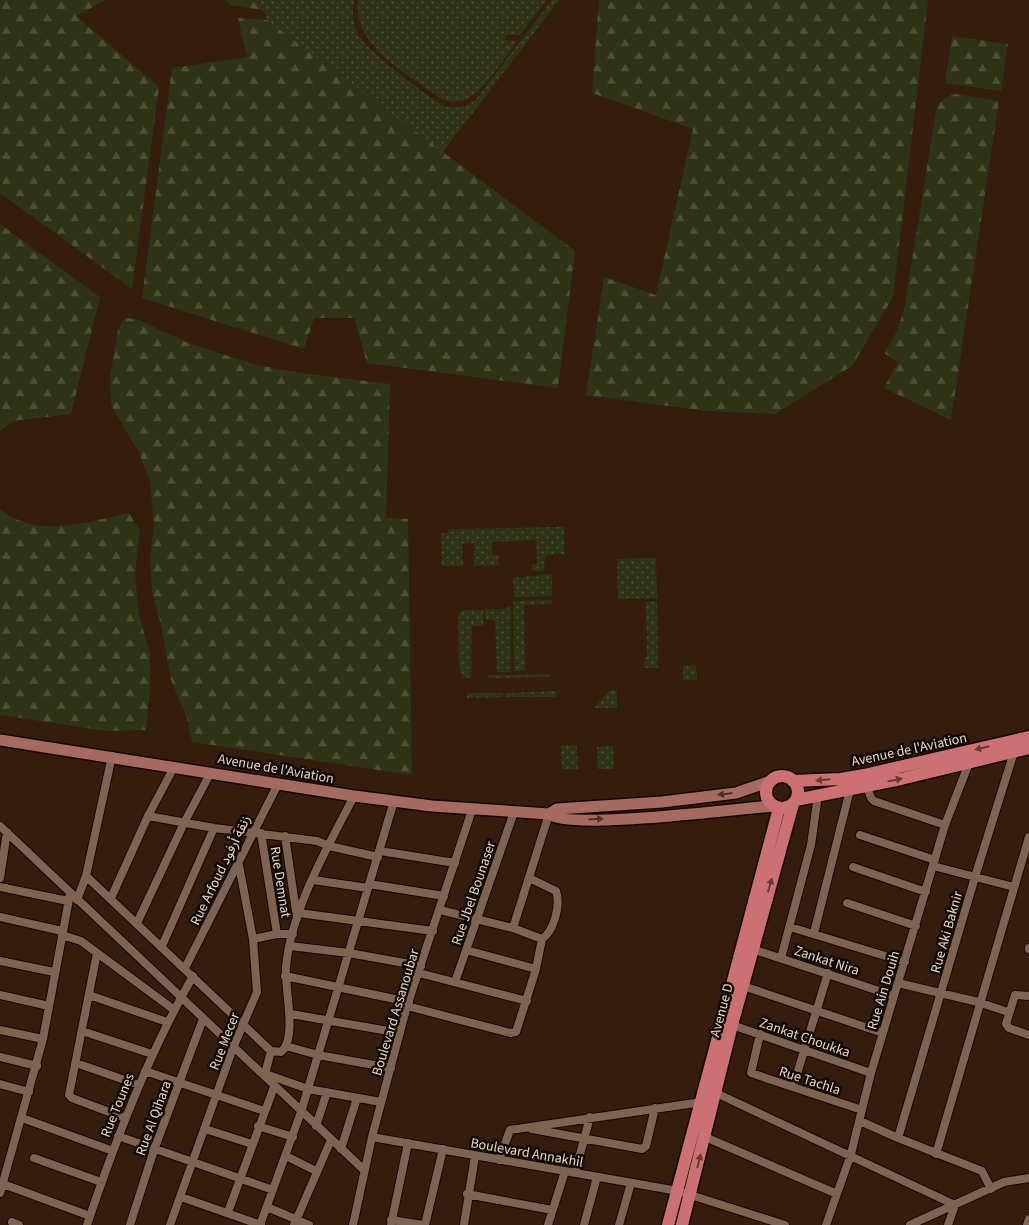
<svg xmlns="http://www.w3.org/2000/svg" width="1029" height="1225" viewBox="0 0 1029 1225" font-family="'Source Sans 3','Noto Sans Arabic',sans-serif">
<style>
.grass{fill:url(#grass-dots)}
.forest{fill:url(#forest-firs)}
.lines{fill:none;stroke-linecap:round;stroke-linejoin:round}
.street-casing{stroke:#1b0600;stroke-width:10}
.secondary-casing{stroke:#1b0600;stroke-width:14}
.primary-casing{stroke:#1b0600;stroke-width:15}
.street{stroke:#7e6252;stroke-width:8}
.secondary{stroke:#a56a62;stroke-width:11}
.primary{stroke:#cb7173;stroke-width:12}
.oneway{fill:#663836}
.oneway2{fill:#4e302a}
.labels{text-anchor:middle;stroke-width:5;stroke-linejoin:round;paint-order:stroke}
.street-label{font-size:14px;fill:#e4d3ca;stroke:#140a05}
</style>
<defs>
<pattern id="grass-dots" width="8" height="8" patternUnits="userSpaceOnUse" patternTransform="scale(1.25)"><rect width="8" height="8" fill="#2e3315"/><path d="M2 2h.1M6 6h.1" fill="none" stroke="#4c5036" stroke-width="1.8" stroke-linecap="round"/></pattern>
<pattern id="forest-firs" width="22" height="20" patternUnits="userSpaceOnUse" patternTransform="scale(1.25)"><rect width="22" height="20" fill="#2e3315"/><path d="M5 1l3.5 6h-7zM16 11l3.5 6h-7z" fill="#4c5036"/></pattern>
</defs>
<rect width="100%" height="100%" fill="#341c0e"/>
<path class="grass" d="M259,0H354C352,13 353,26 360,37C367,50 434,103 448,107C458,109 468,106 476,99L552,0H559L442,153L267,20Z
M358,0H547L520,35H505V40L517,41C499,64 471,120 437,96C406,73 351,44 358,0Z
M564,527V554L545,555L544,571H532V564H537L536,540L492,542V555H498L499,565L474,566V543L462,544L463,566H442L441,533H448V529Z
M656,558L657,598L618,599L617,559Z
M552,574V596L514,597L513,578Z
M552,600V604L524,605L525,671H514L513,601Z
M657,601L658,668H644V657H647L646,602Z
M511,606V672H497L495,620L485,619V609H505Z
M463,610H483V626H472L471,678L463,677L459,667L458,616Z
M696,665L697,680H683V666Z
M550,674V677L488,678V675Z
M613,690H617V708H594L608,692Z
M556,691V697H506V693Z
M467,693H503V697L467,698Z
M561,745H577L578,769H562Z
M613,746L614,769H598L597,747Z"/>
<path class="forest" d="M0,0H106L76,16L159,87L132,289L0,193Z
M226,0H259L263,10L230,5Z
M599,0H928L893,297L852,366L775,414L706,411L586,395L604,277L656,295L693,129L592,93Z
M238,18L267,20L575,251L558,388L367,363L354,318H314L304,349L142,298L172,68L247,57Z
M952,36L1008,44L1001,91L945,83Z
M958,94L999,101L951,420L884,388L898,362L884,353L896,333L904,310L936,111C940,100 947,95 958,94Z
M0,224L100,297L71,414L13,421L0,431Z
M128,318L139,320L188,343L257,365L301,373L390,384L386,518L408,519L412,775L192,742L187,718L170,677L162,628L152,592L150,558L154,525L150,482L139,453L111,405L110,378L118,330L123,320Z
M0,509C38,540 86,522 129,513L140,531L135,574L139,614L150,655V690L146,730L106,731L0,715Z"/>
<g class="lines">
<defs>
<path id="street" d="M867,787L871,798L874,801L945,825
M148,816L214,828L317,841L329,846L378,857
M0,826L364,1170
M261,833L277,934
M860,835L935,860
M285,836L297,918
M380,851L455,863
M933,866L1014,887
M853,867L926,892
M86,876L271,1051L281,1052C298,1038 284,987 286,967C291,909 328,847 354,796
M0,878L7,832
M529,878L556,891C561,905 554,931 542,939
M313,880L368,888
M369,884L444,896
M0,887L68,901
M111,898L148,816L174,767
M77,900L86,876L112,756
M847,903L916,926
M440,910L513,928L542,939
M299,913L433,931
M0,917L62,931
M137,923L184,823L211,772
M790,927L905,962
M513,928L549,814
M814,933L850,790
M62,935L81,941L173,1009
M253,939L277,934H293
M162,946L214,828
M290,946L349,953L421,966
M1029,948V949
M752,949L894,996
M466,950L536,969
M97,953L69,1095L72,1098L125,1118
M781,958L811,845L818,795
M0,961L54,972
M185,968L278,784
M419,973L527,1001
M285,976L409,1002
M455,982L514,812
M898,983L978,1002L1008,1012
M743,986L883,1033
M0,995L49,1006
M89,995L167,1022
M1029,996L1015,995L1006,1024L1009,1028L1029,1035
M407,1006L510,1033L516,1032L536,969L542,939
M291,1014L400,1033
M732,1025L871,1073
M0,1030L43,1039
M82,1031L152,1054
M760,1034L751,1073L862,1110
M286,1046L318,1055L391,1068
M0,1057L37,1066
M76,1063L139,1085
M145,1071L264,1111
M260,1072L308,1089L381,1102
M265,1074L271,1051
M0,1084L29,1092
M793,1087L828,973
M716,1093L955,1205L948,1225
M22,1118L113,1151
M860,1121L898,1138
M258,1126L293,1137
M316,1126L327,1092
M205,1129L252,1144
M532,1129L642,1149L646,1146L655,1108
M118,1136L273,1190
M372,1137L678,1191L785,1225
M705,1137L837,1194
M341,1149L357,1098
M936,1154L1029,837
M286,1156L316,1171
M34,1158L101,1182
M499,1160L510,1130L702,1102
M575,1173L590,1117
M3,1184L90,1216
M991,1189L982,1171L898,1138L975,877L1014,752
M0,1193L43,1039L70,894
M467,1194L552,1210
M181,1197L261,1225
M267,1207L309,1225
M228,1212L274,1087
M391,1220L423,1225
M12,1222L19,1225
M87,1225C116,1139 148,1055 193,976
M130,1225L154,1150L203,1019
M170,1225L233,1048L257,992L253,939L238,860
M260,1225L301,1112L394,801
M294,1225L331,1140
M353,1225L372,1137L407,1006L472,810
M391,1225L408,1143
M425,1225L443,1149
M464,1225L475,1156
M548,1225L565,1171
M584,1225L597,1177
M619,1225L631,1183
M826,1225L851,1154L871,1073L945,825L969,763
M910,1225L1004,1182L1029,1178
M1027,1225L1029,1219"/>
<path id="secondary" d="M0,740L354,796L432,806L549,814C568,831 739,808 775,806
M549,814L557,809L662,802L736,793L771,781"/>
<path id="primary" d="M766 792a16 16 0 1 1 32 0a16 16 0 1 1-32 0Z
M793,781L841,779L864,775L1029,737
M796,800L901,779L1029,748
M668,1225L779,808
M682,1225L732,1025L793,804"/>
</defs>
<use href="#street" class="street-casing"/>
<use href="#secondary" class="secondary-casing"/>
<use href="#primary" class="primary-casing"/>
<use href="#street" class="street"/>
<use href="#secondary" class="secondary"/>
<use href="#primary" class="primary"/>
</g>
<defs><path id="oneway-solid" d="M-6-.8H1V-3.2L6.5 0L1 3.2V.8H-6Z" transform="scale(1.25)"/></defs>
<g class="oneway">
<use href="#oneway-solid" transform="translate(982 748) rotate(167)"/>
<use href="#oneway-solid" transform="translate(823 780) rotate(175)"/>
<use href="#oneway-solid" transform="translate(895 780) rotate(-12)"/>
<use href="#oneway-solid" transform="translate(770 885) rotate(-74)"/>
<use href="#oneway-solid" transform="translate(699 1161) rotate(-76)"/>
</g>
<g class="oneway2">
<use href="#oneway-solid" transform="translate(725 794) rotate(173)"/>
<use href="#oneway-solid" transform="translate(596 819) rotate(-1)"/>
</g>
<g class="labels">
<g class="street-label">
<text transform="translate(909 749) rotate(-12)" y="5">Avenue de l'Aviation</text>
<text transform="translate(276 768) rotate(10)" y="5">Avenue de l'Aviation</text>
<text transform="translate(220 870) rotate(-64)" y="5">Rue Arfoud زنقة أرفود</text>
<text transform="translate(281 882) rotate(81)" y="5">Rue Demnat</text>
<text transform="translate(473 893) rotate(-71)" y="5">Rue Jbel Bounaser</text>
<text transform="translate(946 932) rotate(-74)" y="5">Rue Aki Baknir</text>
<text transform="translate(827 960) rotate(18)" y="5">Zankat Nira</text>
<text transform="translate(883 990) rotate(-73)" y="5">Rue Ain Douih</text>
<text transform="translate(721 1010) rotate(-75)" y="5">Avenue D</text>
<text transform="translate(395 1012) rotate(-73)" y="5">Boulevard Assanoubar</text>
<text transform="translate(805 1037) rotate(19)" y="5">Zankat Choukka</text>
<text transform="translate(224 1041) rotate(-69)" y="5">Rue Mecer</text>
<text transform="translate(810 1080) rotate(18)" y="5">Rue Tachla</text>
<text transform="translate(117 1105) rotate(-68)" y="5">Rue Tounes</text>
<text transform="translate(153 1118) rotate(-70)" y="5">Rue Al Qihara</text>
<text transform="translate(527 1152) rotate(10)" y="5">Boulevard Annakhil</text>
</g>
</g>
</svg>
